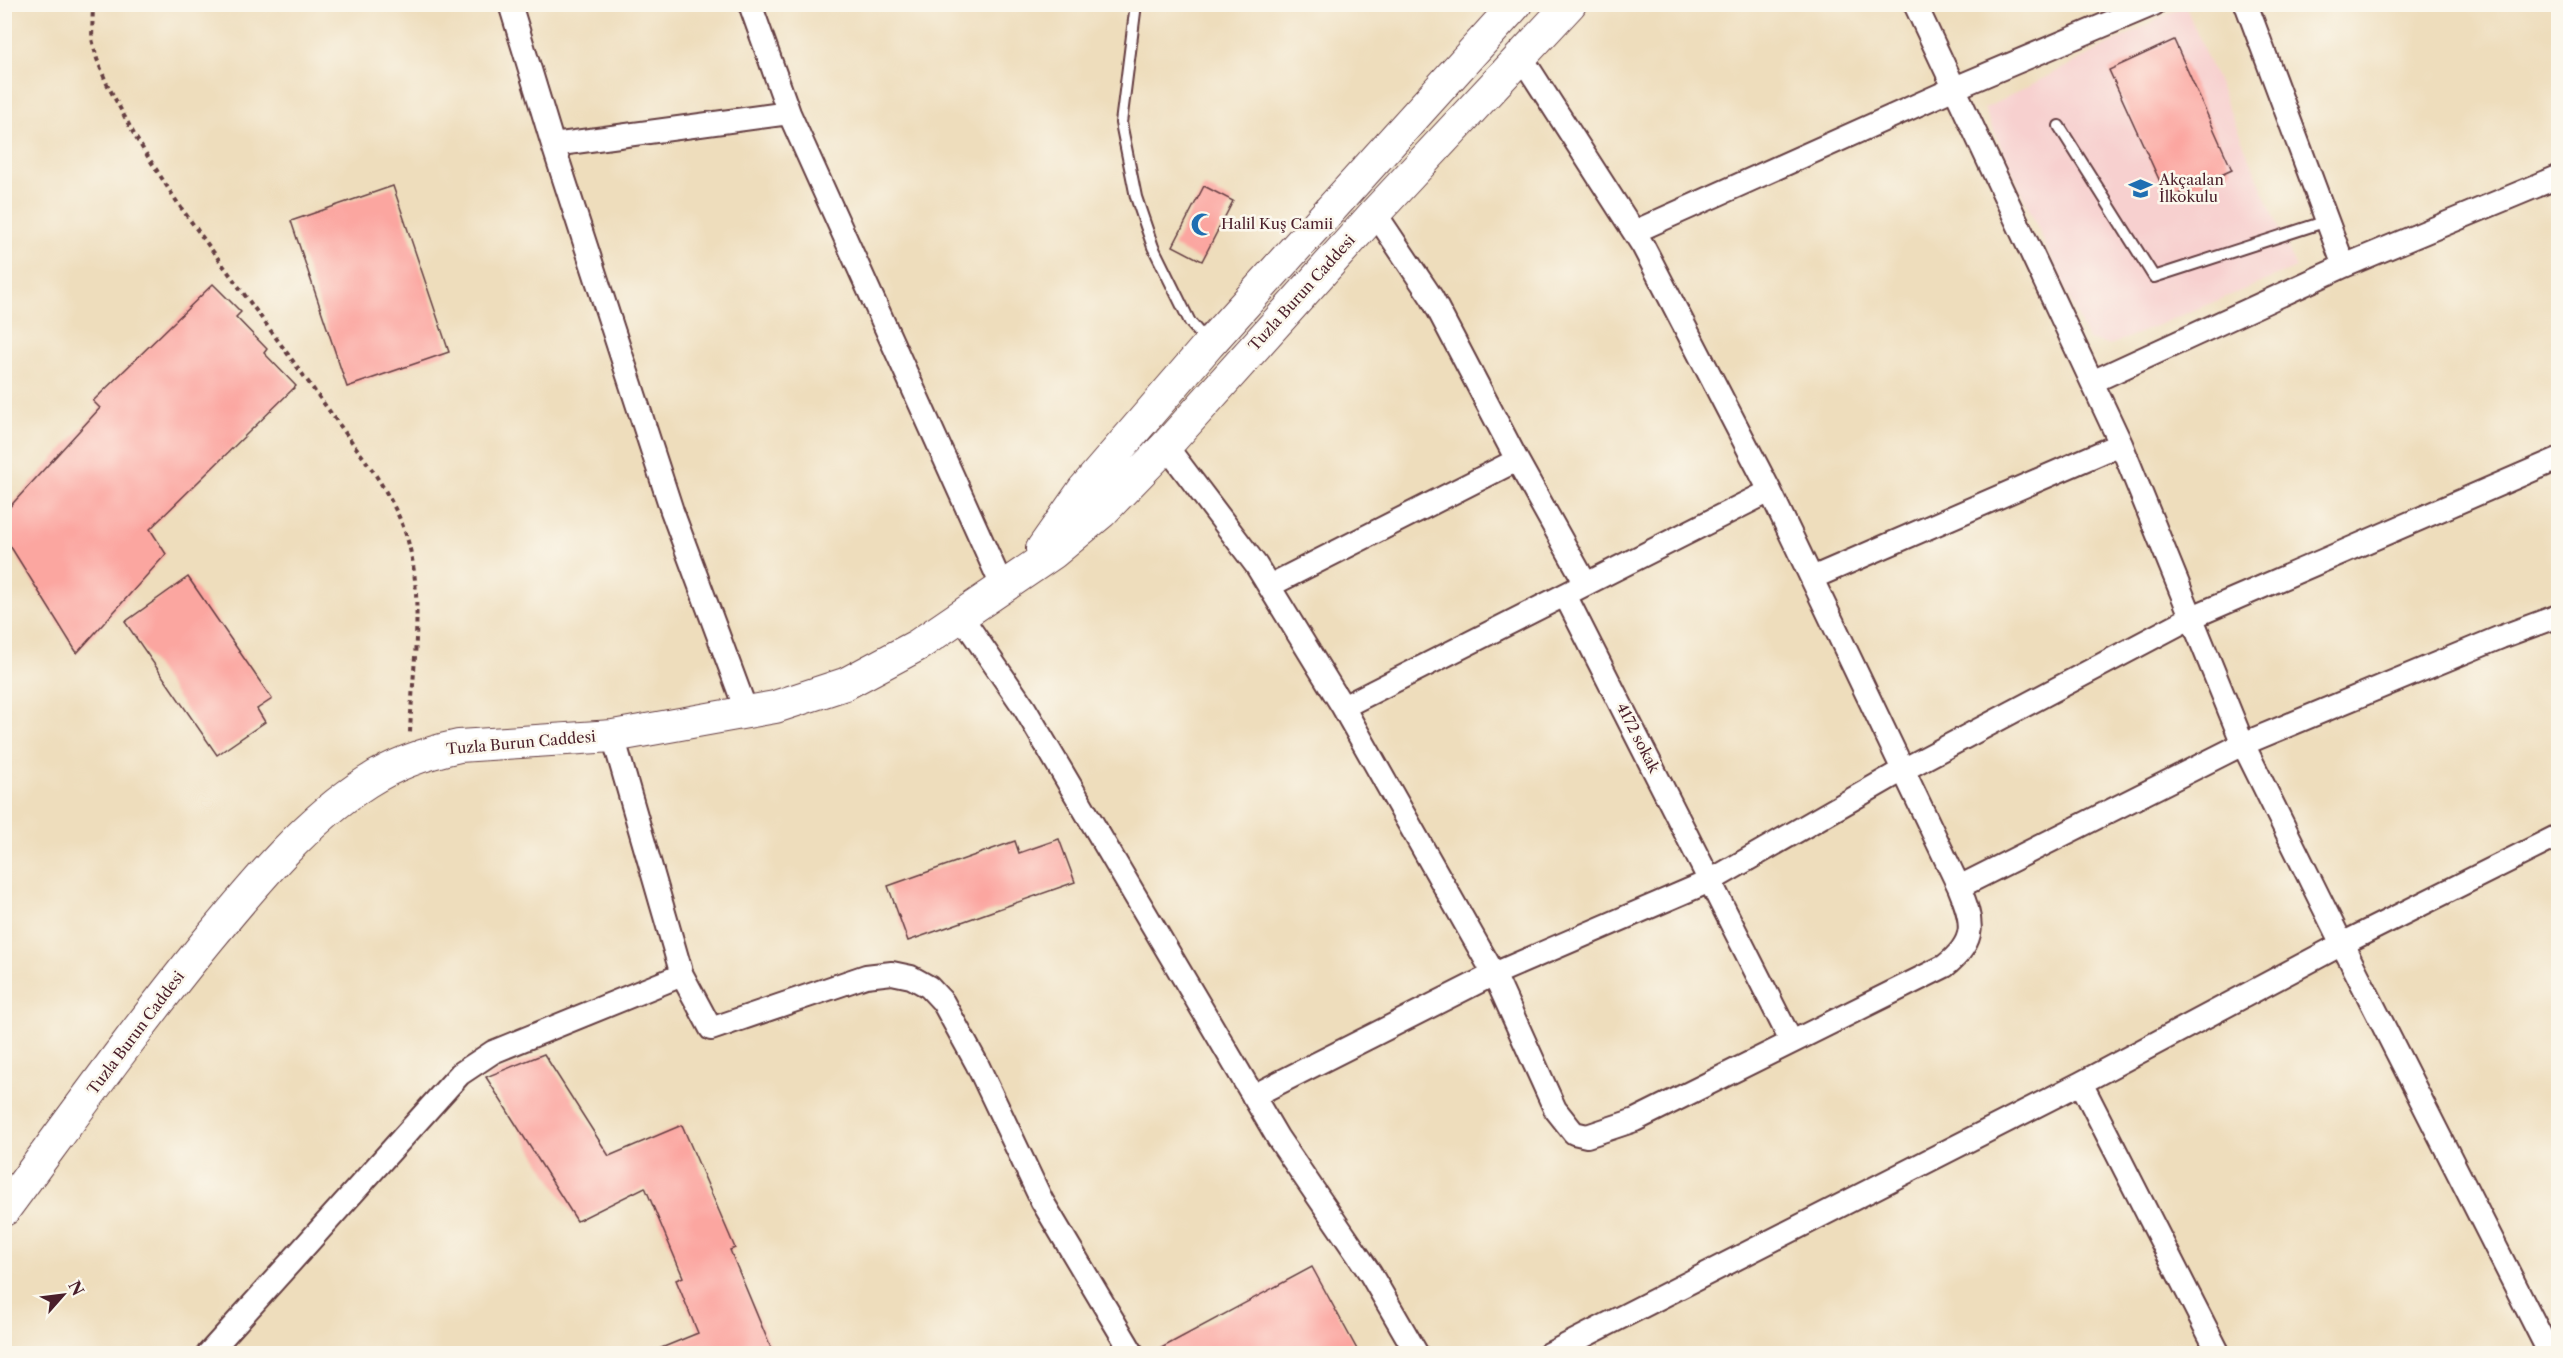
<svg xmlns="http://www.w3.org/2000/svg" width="2563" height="1358" viewBox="0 0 2563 1358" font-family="'Libre Caslon Text',serif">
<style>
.built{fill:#f7d0cf}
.building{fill:#fba6a0}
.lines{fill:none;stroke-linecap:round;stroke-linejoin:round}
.service-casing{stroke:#633c41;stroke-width:14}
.minor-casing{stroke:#633c41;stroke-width:26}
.secondary-casing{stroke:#633c41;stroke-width:34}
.path{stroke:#633c41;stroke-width:4;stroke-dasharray:4.5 4.5;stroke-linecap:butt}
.service{stroke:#fff;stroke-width:10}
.minor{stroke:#fff;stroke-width:22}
.secondary{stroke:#fff;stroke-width:32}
.labels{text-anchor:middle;stroke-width:5;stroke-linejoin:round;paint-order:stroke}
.poi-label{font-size:15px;fill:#4a1f2b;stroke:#fbf7ec;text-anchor:start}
.street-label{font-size:15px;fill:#4a1f2b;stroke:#fbf7ec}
</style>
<rect width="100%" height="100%" fill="#fbf7ec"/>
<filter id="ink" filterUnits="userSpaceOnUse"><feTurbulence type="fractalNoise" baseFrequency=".0167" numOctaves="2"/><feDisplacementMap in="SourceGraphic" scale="12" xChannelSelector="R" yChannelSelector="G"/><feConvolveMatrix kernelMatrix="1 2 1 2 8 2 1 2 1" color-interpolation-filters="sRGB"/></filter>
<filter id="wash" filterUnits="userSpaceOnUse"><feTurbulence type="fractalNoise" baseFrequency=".008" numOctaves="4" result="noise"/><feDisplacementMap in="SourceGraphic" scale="24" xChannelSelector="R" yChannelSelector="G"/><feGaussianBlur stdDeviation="1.35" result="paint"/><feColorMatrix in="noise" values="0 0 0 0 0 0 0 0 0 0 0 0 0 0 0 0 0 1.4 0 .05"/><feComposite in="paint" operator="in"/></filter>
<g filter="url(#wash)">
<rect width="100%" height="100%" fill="#eeddbc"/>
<path class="built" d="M2185,5L2296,268L2110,345L2088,340L1984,109Z"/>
<g id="blocks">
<path class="building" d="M2174,40L2232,170L2168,199L2109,70Z
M393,186L449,352L347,387L291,221Z
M1204,186L1233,201L1202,261L1173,246Z
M213,284L241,312L236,317L267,349L264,353L296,386L150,529L166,554L77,653L4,536V513L100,408L93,401Z
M188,577L272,699L257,709L265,722L217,755L125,622Z
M1059,839L1075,882L908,941L888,886L1015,841L1019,853Z
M544,1054L609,1156L682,1125L735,1248L730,1250L773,1353H649L698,1333L676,1280L683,1277L645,1187L577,1221L486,1077Z
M1312,1267L1359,1353H1152Z"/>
</g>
</g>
<g filter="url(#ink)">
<use href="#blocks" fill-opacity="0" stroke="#633c41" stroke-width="1.5"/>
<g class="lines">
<defs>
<path id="service" d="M1136,4L1121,123L1136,197L1153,247L1190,322L1207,342
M2059,126L2154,277L2327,221"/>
<path id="minor" d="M510,4L553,145L672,511L747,713
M750,4L789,113L1003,588
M1915,4L2121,444L2243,744L2342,944L2550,1354
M2246,4L2344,266
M553,145L789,113
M1375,213L1432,298L1517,460L1586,584
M1634,232L1955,88L2154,4
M2092,382L2344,266L2558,177
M1166,446L1256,565L1343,707L1494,974L1555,1109L1574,1133L1587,1136L1635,1120L1945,966C1978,940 1973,922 1959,887L1770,491L1643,246L1522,58
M1812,578L2121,444
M1269,586L1517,460
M1565,595L1791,1041
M961,616L1025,709L1278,1138L1370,1273L1417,1354
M1343,707L1770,491
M613,736L682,975L711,1029L866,976L892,973L911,977L929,987L943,1002L977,1064L1042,1201L1133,1354
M1959,887L2243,744L2501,637L2558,616
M2081,1083L2219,1354
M1253,1096L1494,974L1710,881L1903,770L2190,618L2558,459
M208,1354L460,1074L493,1052L682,975
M1549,1354L2081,1083L2342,944L2558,836"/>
<path id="secondary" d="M1042,549L1084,489L1209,344L1516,4
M4,1210C70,1121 134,1031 204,945C252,887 303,823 367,782C396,763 426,753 459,746L613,736L775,707L845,684L918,645L1053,553L1101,513L1166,446L1375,213L1570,4"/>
</defs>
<use href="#service" class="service-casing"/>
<use href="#minor" class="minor-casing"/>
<use href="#secondary" class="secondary-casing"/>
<path class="path" d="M93,4L92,39L97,59L106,82L136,138L179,205L371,468C388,494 405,522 411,554C423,611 412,676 410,733"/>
<use href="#service" class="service"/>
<use href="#minor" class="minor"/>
<use href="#secondary" class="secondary"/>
</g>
</g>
<defs>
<symbol id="school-bare" viewBox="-9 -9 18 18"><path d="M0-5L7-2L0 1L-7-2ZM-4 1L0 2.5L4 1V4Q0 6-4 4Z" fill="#1f6fb2" stroke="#fbf7ec" stroke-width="2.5" paint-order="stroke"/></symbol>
<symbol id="mosque-bare" viewBox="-9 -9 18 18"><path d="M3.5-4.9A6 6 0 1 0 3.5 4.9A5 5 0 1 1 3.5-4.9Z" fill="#1f6fb2" stroke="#fbf7ec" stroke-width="2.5" paint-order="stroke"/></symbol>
</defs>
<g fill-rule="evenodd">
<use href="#school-bare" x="2124" y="172" width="33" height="33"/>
<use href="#mosque-bare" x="1186" y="208" width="33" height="33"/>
</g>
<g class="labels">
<g class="poi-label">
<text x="2159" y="185">Akçaalan<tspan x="2159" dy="17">İlkokulu</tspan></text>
<text x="1221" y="229">Halil Kuş Camii</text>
</g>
<g class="street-label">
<text transform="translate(1302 293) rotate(-48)" y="5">Tuzla Burun Caddesi</text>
<text transform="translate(1638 738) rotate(63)" y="5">4172 sokak</text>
<text transform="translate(521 743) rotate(-5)" y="5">Tuzla Burun Caddesi</text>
<text transform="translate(136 1033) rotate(-53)" y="5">Tuzla Burun Caddesi</text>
</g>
</g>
<rect width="2563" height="1358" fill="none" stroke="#fbf7ec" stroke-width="24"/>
<g transform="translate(63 1295) rotate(62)" stroke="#fbf7ec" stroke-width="4.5" paint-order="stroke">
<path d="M0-4.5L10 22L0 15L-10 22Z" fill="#4a1f2b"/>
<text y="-9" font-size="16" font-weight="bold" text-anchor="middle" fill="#4a1f2b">N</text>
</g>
</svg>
